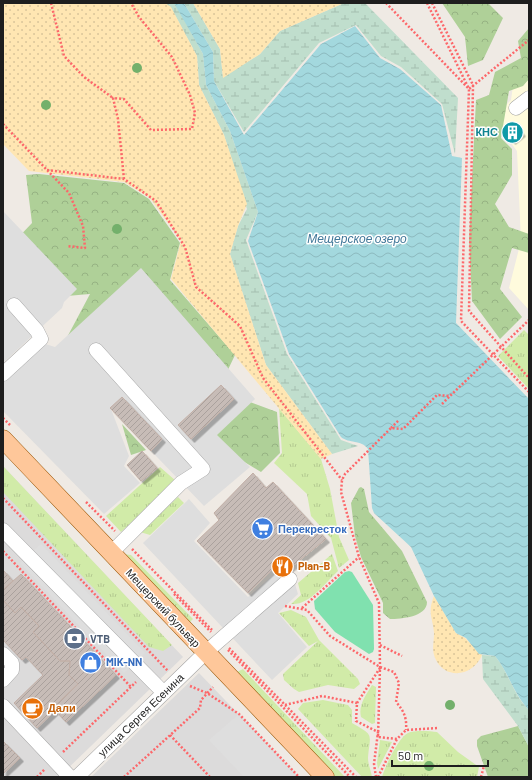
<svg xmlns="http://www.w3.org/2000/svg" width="532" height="780" viewBox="0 0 532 780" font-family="Barlow,sans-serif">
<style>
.residential{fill:#dcdbdb}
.education{fill:#fffbdd}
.grass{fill:url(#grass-tufts)}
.forest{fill:url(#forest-crowns)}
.wetland{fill:url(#wetland-marsh)}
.sand{fill:url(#sand-dots)}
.pitch{fill:#80e1af}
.parking{fill:#dedede}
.water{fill:url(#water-waves)}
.building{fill:url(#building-hatch);stroke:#c2afa6;filter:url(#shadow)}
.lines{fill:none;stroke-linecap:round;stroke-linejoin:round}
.minor-casing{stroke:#a5a5a5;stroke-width:15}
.major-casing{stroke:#985300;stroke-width:19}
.path{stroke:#fd676a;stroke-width:2.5;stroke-dasharray:2 2;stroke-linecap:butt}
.minor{stroke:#fff;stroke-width:14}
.major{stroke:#fec79a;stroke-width:18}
.tree{fill:#73b06b}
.labels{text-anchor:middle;stroke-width:3;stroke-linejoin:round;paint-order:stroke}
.culture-label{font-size:11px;font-weight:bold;fill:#0d838f;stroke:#fff;text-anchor:end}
.shop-label{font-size:11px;font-weight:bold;fill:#366cbe;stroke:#fff;text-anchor:start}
.food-label{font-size:11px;font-weight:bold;fill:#c56008;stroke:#fff;text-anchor:start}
.street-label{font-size:11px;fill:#1e1e1e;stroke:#fff}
.service-label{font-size:11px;font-weight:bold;fill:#4e5e75;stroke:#fff;text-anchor:start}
.water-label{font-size:12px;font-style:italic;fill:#407799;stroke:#fff}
</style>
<defs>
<pattern id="grass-tufts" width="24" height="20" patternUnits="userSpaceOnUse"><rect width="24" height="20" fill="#d1eba8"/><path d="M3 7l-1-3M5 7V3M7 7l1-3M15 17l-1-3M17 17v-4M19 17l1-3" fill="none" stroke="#b3c990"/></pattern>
<pattern id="forest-crowns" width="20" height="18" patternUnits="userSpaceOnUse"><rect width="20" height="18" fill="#afd098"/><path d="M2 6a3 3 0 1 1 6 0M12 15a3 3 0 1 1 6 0" fill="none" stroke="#96b283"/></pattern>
<pattern id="wetland-marsh" width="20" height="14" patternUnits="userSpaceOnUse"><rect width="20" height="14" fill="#c0decd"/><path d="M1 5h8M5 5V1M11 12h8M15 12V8" fill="none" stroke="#a5beb0"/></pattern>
<pattern id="sand-dots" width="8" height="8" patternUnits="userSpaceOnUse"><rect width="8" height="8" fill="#ffe6b2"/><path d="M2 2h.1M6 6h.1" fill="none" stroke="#dac599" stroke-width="1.8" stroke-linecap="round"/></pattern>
<pattern id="water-waves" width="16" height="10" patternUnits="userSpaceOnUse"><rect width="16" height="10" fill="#a3d8de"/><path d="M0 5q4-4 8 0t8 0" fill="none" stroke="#8cb9be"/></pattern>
<pattern id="building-hatch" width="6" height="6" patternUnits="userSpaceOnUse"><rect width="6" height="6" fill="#c7bcb7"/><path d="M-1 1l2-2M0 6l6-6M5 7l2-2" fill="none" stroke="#aaa19d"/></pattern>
<filter id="shadow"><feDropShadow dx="3.5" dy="3.5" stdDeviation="0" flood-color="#0004"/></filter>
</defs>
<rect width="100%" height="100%" fill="#efeae4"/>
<path class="residential" d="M3,466L183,657L59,777H3Z
M199,673L299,777H91Z"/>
<path class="education" d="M529,59V310L509,288L521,241L517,151L493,119L511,100L515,72Z"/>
<path class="grass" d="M524,330L529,335V389L498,356Z
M279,408L321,459L330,489L339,537L349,560L339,568L331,538L311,516L307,494L274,463L282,453Z
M3,466L172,645L163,651L149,647L3,492Z
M160,467L176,481L121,532L106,516Z
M178,497L184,503L150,535L140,532Z
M123,554L131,555L193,619L189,623Z
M332,554L338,571C325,583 309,606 291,604L301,595L298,583Z
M291,610L306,617L319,640L358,679L360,684L354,689L328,685L299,692L294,689L284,680L283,674L318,641L309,646L279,613Z
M243,669L345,777H335L237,672Z
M372,685L376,687L375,723L372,724L361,717C358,705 366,695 372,685Z
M323,700L348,705L352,710V723C375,736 370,733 368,758C368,764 371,771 372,777H362L298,709L303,703Z
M437,732L458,752L479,767L477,777H382C385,767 398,738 408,733C414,730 430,731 437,732Z
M380,740L392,742L378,769L377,763Z"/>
<path class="forest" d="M442,3H488L503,18L483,60L468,66L465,37Z
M529,28V79L523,86L509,91L501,138L512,149V175L495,204L509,227L529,234V253L512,248L500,289L522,317L500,339L472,301L469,240L476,100L489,95L495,72L521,58L518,41Z
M39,174L124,183L149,199L180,243L170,280L235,355L225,376L64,343L90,294L55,297L12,244L32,223L26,175Z
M242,399L277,412L280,453L261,472L203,437Z
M122,424L146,450L131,455Z
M361,487L364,489L369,512L402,551L427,602C427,617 401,619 390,619L383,613V603L361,557L355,536L351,503L359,488Z
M518,726L529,747V777H488L477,746V740L481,736Z"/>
<path class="wetland" d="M165,3H175L203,54L206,85L230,131L258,212L246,240L287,354L341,440L358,446L332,454L266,365L230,254L238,226L247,209L224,135L199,85L197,56L171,8Z
M184,3H193L220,49L223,77L260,54L280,31L344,3H365L458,98L455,154L442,104L401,67L381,56L356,25L319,43L244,132L214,81L213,52Z
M482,655L495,656C509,673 514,696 529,710V747L518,726L483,679Z"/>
<path class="sand" d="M3,3H165L171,7L197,56L199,85L224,135L247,204L238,226L230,254L266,365L332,454L321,459L171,279L181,241L150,198L124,182L29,171L3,144Z
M193,3H344L280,31L260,54L223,78L220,49Z
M434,596L456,633L465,638L482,655C474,675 447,681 436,660C431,650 434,643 434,633C433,618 427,613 434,596Z"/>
<path class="pitch" d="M349,571L352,572L373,605L374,649L373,652L369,654L335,632L315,609L314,601L345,572Z"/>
<path class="parking" d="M3,211L77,289L64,302L62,308L3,363Z
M141,268L255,399L217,435L250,467L204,506L111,409L129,456L124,466L140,483L104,514L3,411V380L42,343L55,347Z
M189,499L210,523L194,541L248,597L279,570L295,584L298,594L278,613L307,647L272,680L143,543Z
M41,544L145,653L124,673L20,563Z
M239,714L299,777H244L209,740Z"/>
<path class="water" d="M174,3H184L213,52L214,81L244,135L321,44L355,26L380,58L400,69L441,105L452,156L462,158L456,323L529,399V710C514,695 509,673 495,656L479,654L466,638L456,633L434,596L411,547L374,513L372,508L368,449C361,439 349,444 341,437L289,354L248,241L258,212L230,131L206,85L203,54Z"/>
<path class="building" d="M514,123L522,133L512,141L504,131Z
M221,385L234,399L191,439L178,425Z
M122,397L162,439L151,451L110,408Z
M142,451L157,468L141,481L127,465Z
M253,473L266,488L273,482L326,539L285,572L277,565L248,593L197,541L219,520L214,513Z
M3,570L13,581L3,590Z
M21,574L116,675L66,722L53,708L78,684L69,675L70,661H60L33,632L39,626L21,607L15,613L3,600V590Z
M3,600L15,613L21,607L39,626L33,632L60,661H70L69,675L78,684L53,708L55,711L37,728L14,703L43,675L26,657L22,660L3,640Z
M3,741L20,758L3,774Z"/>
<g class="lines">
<defs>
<path id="minor" d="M516,108L529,98
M96,350L203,469L181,483L111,553
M3,374L41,339L37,331L14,305
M3,530L164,693
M3,654L12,663V670L3,680
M3,706L70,777
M77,777L205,653L290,579"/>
<path id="major" d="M3,439L325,777"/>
</defs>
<use href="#minor" class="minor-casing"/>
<use href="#major" class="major-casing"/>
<path class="path" d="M51,3L64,56L84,77L113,98
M386,3L469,89L461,321L529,392
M427,3L469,89L529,40
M432,3L473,85L469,311L529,378
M3,124L69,193L83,226L85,248L67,246
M47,170L124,179L156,201L185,247L196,287L240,326L263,378L342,480
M124,179L118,119L113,98L124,99L151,130L192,129L195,113L190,95L172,57L139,17L131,3
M442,404L450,396
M3,418L10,425
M391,428L399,420
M3,498L168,671
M86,502L115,531
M132,549L212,630
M3,551L131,687
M174,594L211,632
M285,606L307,610L330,636L380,667L394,672L399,683L396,702C404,711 407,718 406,730
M302,608L359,557
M380,645L402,656
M229,648L356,777
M228,650L350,777
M190,686L207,693L239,714L299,777
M285,705L322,696L357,703
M437,728L406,730L397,739L378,737L380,667L379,603L359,557L341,492L342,480L345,474L391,428L403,429L437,395L450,396L529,320
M170,735L210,777
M63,752L136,682
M37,777L45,769
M124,777L200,708L201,700L213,687
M376,777L374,764L378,732L356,721L357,703L380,668
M378,777L397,739
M481,777L484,766"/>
<use href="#minor" class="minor"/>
<use href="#major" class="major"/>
</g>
<g class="tree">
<circle cx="137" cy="68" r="5"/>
<circle cx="46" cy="105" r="5"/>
<circle cx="117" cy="229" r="5"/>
<circle cx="450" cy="705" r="5"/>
<circle cx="429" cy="766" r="5"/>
</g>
<defs>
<symbol id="building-disc" viewBox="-11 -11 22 22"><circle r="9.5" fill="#0f9aa8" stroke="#fff"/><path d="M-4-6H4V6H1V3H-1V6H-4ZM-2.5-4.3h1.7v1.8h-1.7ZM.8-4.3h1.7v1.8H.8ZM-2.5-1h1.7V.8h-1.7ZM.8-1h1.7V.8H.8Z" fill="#fff"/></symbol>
<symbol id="supermarket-disc" viewBox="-11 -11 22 22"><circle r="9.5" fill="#3f7fe0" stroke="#fff"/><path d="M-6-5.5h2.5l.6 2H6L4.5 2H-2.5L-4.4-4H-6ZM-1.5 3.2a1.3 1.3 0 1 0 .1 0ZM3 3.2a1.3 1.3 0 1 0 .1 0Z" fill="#fff"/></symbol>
<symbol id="restaurant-disc" viewBox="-11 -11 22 22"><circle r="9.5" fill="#e8710a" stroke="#fff"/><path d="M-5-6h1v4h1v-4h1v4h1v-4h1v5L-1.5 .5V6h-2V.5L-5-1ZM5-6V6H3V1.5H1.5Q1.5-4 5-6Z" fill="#fff"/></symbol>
<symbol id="bank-disc" viewBox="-11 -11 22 22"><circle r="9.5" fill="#5c6f8a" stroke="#fff"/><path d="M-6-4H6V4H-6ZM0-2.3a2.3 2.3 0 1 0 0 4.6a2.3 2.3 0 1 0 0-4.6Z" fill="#fff"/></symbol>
<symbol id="shop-disc" viewBox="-11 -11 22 22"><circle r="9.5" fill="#3f7fe0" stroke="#fff"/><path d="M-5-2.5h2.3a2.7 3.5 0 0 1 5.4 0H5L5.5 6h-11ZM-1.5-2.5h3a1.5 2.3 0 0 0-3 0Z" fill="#fff"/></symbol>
<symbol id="cafe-disc" viewBox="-11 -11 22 22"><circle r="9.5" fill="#e8710a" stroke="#fff"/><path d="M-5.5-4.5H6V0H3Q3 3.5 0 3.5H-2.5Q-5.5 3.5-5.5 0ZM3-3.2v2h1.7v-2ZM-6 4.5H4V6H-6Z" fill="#fff"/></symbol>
</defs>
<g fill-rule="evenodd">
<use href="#building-disc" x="500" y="120" width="25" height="25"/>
<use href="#supermarket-disc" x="250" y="516" width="25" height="25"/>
<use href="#restaurant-disc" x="270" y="554" width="25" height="25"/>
<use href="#bank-disc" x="62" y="626" width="25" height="25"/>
<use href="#shop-disc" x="78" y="650" width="25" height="25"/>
<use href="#cafe-disc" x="20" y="696" width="25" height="25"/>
</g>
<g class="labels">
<g class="culture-label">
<text x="498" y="136">КНС</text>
</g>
<g class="shop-label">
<text x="278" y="533">Перекресток</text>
<text x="106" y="666">MIK-NN</text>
</g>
<g class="food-label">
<text x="298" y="570">Plan-B</text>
<text x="48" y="712">Дали</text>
</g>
<g class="street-label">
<text transform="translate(163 608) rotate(47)" y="4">Мещерский бульвар</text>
<text transform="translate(141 715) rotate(-44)" y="4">улица Сергея Есенина</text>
</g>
<g class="service-label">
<text x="90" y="643">VTB</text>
</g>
<g class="water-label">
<text x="357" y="243">Мещерское озеро</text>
</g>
</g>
<rect width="532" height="780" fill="none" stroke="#1e1e1e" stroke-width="8"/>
<path d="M392 760v6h96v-6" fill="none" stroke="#1e1e1e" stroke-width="2"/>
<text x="398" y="760" font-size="12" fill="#1e1e1e" stroke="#ffffff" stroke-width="3" paint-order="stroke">50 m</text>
</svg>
